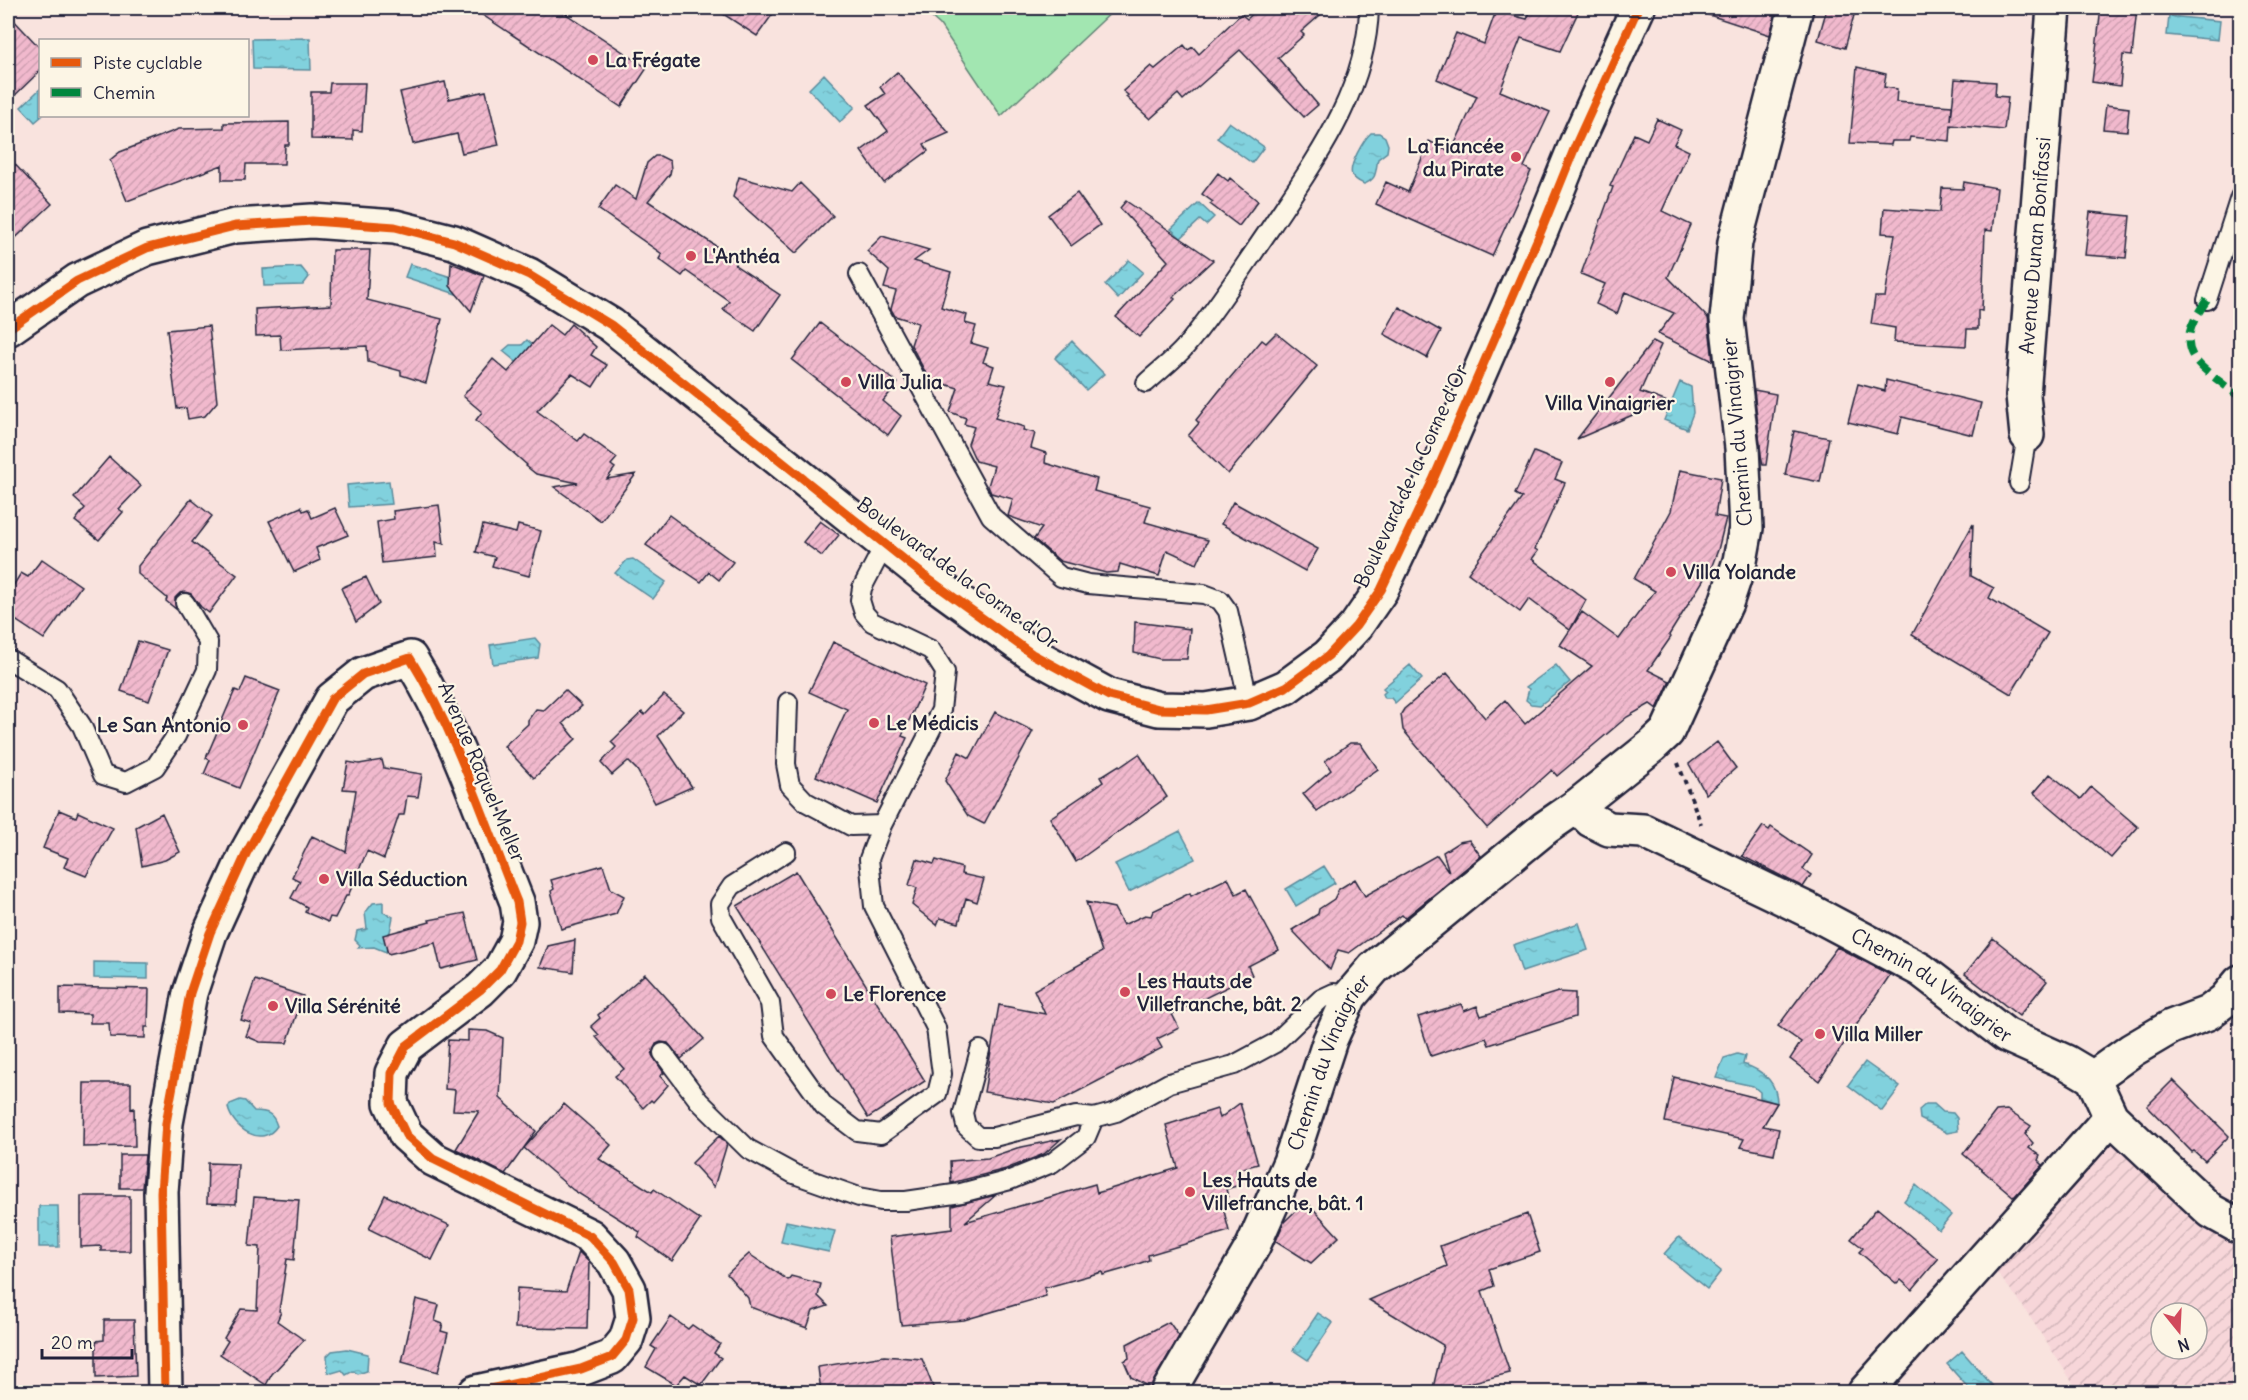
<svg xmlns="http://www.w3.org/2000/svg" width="2248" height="1400" viewBox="0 0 2248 1400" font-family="Delius,sans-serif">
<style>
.industrial{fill:url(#industrial-furrows);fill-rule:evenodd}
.garden{fill:#a2e6b1;stroke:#628476;stroke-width:1.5}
.water{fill:url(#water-ripples);stroke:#5b8b9c;stroke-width:1.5}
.building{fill:url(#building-hatch);stroke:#22223b;stroke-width:1.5}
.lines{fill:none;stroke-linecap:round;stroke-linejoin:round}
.lane-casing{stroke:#22223b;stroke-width:22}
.street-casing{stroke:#22223b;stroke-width:38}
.primary-casing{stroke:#22223b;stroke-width:38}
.path{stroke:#22223b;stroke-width:4;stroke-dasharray:4.5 4.5;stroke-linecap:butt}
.lane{stroke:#fcf5e5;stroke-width:18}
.street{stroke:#fcf5e5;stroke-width:33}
.primary{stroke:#fcf5e5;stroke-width:33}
.quiet{stroke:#00873e;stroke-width:8;stroke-dasharray:15 8;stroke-linecap:butt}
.cycleway-casing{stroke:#fcf5e5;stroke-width:13}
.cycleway{stroke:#e8590c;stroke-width:9}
.poi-dot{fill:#d1495b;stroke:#fcf5e5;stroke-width:2}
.labels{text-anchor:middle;stroke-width:4.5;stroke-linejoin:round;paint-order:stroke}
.poi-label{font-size:20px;font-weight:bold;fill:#22223b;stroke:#fcf5e5;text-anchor:start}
.street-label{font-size:20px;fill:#22223b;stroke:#fcf5e5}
</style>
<defs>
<pattern id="industrial-furrows" width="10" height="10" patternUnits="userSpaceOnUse" patternTransform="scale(1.5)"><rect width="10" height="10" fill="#f7d6d9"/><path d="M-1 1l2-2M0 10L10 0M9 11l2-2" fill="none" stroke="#d3b7bb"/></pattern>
<pattern id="water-ripples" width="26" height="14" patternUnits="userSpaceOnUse" patternTransform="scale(1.5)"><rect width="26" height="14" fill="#81d1dd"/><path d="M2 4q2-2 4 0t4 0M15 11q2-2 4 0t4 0" fill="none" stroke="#6fb3bf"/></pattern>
<pattern id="building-hatch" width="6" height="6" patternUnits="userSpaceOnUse" patternTransform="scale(1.5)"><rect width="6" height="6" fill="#f1b9cd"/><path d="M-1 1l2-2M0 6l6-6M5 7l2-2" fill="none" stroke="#ce9fb1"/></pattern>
</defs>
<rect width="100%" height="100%" fill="#f9e3de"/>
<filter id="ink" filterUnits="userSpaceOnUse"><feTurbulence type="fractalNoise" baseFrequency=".0167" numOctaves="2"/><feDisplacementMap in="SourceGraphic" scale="12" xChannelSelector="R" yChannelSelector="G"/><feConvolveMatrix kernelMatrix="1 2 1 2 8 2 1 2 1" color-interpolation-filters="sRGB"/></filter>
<g filter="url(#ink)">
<path class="industrial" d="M2111,1137L2240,1246V1392H2079L2018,1299L1996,1272ZM2161,1313H2197V1349H2161Z"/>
<path class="garden" d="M921,8H1116L1001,116L940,25Z"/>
<path class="water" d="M2169,16L2220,21L2218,40L2167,35Z
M310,38L311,70L253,69L252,39Z
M824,74L855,107L840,122L809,89Z
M40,89V116H42L35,122L21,107Z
M1229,122L1264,147L1252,163L1217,138Z
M1371,133H1379L1385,137L1388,145L1387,152L1378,159C1375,171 1378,179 1364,184C1360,182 1355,180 1352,175C1348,166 1364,139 1371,133Z
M1199,203L1214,217L1206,225L1200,220L1181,238L1171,229Z
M1129,260L1143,272L1118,299L1105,285Z
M410,264L464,281L459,295L405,277Z
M301,267L309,277L303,285L264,286L263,269Z
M527,340L554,363L538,380L503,351L510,345H522Z
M1072,341L1104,374L1086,390L1055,358Z
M1680,382L1691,387L1693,413L1687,429L1664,420Z
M389,481L392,504L349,507L347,485Z
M633,559L666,582L653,599L615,573L627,560Z
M535,638L540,644L538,658L493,664L490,645Z
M1410,665L1422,679L1395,703L1391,698H1385L1383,694L1386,691L1383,688Z
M1556,665L1570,682L1540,705L1531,704L1526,700L1529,689L1526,687Z
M1180,831L1195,859L1129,892L1115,864Z
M1324,866L1335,883L1296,906L1286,889Z
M383,902V912L393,917L386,952L374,947L358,948L360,945L355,940L357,931L367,929L365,913L373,903Z
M1579,923L1588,950L1522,972L1513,945Z
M94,962L148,963V979L94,978Z
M1737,1054L1745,1056L1743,1064C1762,1070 1777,1082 1777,1103L1760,1098V1092L1753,1086L1716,1078L1724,1058Z
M1865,1062L1900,1087L1882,1111L1848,1085Z
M240,1100L245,1101L254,1111C267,1111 273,1113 277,1126C262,1149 233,1128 228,1108L230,1104Z
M1926,1104H1934L1943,1112L1953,1113L1957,1118L1958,1131L1947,1133L1920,1119L1919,1110Z
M1916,1185L1951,1215L1939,1230L1904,1201Z
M39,1206H58L59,1247H39Z
M786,1221L835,1231L829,1252L781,1242Z
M1679,1237L1721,1271L1707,1289L1664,1254Z
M1318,1313L1333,1323L1308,1360L1293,1350Z
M347,1349L368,1354L367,1371L358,1374L353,1371L346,1375L342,1370L332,1373L328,1372L327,1356L332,1351Z
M1962,1351L1998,1392H1972L1947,1364Z"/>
<path class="building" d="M472,8H557L647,68L621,107Z
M714,8H777L757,36Z
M1259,8H1328L1301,32L1304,35L1278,58L1318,105L1304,117L1240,50L1183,100L1178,94L1150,119L1126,97L1128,95L1123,91L1151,66L1155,69L1184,45L1188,50L1193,47L1199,54L1241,14L1247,19Z
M1532,8H1580L1560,51L1521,38L1500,91L1550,112L1524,167L1531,171L1492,256L1376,204L1386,182L1408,192L1429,141L1451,152L1477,96L1437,79L1456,33L1484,44L1496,11L1527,19Z
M1701,8H1777L1770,35L1700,12Z
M1827,8H1856L1845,48L1818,40Z
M2101,8H2137L2132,56L2123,55L2120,86L2092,82Z
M8,14L40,48V71L8,102Z
M1857,67L1886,74L1884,87L1897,89L1896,102L1952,106L1951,121L1955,79L1996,82L1995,96L2008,97L2004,130L1951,125L1950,141L1910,137L1909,141H1892L1891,145L1850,143Z
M897,72L949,133L924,144L928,151L884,183L861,151L888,131L868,105L885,94L880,87Z
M445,82L449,99L486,91L499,145L462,153L457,134L413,144L400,92Z
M330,83H365L362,131L353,130V140L311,139V92H329Z
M2106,105L2129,108L2127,131L2103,129Z
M1657,119L1681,130L1674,144L1689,151L1662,211L1691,225L1668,277L1708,318L1713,361L1658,334L1674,313L1625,292L1617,314L1596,304L1605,284L1581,274L1613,187L1610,186L1634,134L1647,140Z
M289,122V145H285L284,164H246L245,180H222V165L127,201L110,160L120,152L179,129L224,128V123Z
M655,156H660L670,161L671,169L670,174L648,201L737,260L735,265L780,295L755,331L723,309L729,301L686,271L682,276L659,259L662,254L598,209L615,185L636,199L647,163Z
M8,157L52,204L8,245Z
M1218,173L1228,181L1230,178L1258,201L1239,226L1210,204L1213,202L1202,194Z
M739,177L792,192L800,183L833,216L796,253L733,197Z
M1964,182L1997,188L1992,231L1985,230L1982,311L1978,310V329H1967L1966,346L1894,342L1895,328L1871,324L1875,297H1885L1895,234L1882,233L1884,208L1940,212L1942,188L1963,189Z
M1077,193L1100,225L1071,246L1048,215Z
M1126,201L1213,260L1173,297L1175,299L1139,337L1116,317L1168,261L1120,208Z
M2090,212L2130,216L2126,258L2085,255Z
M882,236L929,250L914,261L951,272L941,307L967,315L965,323L976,326L971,343L988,348L983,362L994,366L989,381L1006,385L995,418L1024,427L1023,430L1035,433L1031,448L1046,453L1045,463L1097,479L1094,491L1150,506L1145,522L1208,540L1197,564L1167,550L1159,576L1120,564L1118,572L1106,573L1060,561L1034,539L1042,528L1008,516L1013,499L991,493L988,486L994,466L976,461L968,444L974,427L964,424L966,418L950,412L958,388L931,380L928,377L911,345L918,323L895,316L891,309L896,291L884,288L889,271L867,251Z
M332,250H370L367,300L442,319L426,383L401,375V371L368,362L367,346L281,350L280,335L256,336L255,309L331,305Z
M451,263L484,276L471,311L450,286Z
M1399,307L1441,331L1427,358L1384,334Z
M820,323L898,383L883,401L901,416L888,435L792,360Z
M571,324L596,347L591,355L607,365L593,387L572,374L537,411L578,441L584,434L617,458L611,465L615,468L607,479L636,474L601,521L554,487L578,483L536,474L526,466L527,465L476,420L482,412L463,396L493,359L508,372L549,325L562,335Z
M209,326L217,402L205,416L188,419L186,408L177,409L167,330Z
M1276,333L1317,366L1228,474L1188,436L1199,423L1196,420L1219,391L1262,340L1266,343Z
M1653,341L1661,345L1640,392L1665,401L1577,439Z
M1886,380L1981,403L1973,435L1902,417L1898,434L1848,422L1858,384L1885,391Z
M1754,390L1776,394L1766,465H1763L1761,455Z
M1794,431L1829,438L1820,482L1785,475Z
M1534,452L1562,463L1555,479L1565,483L1535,549L1538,551L1532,559L1586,600L1570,630L1529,599L1520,612L1468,573L1522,498L1515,494Z
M109,457L141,486L119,509L123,512L99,540L75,521L85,508L74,498Z
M1680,470L1721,478L1715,516L1726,518L1718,550L1711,568L1669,635L1671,637L1648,670L1670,681L1657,709L1650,704L1627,717L1557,776L1552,770L1487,828L1403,730L1401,714L1404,709L1447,673L1485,718L1505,700L1525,724L1592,666L1560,645L1582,612L1619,639L1655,591L1634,579L1671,511Z
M191,499L212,516L192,542L237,575L209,613L201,607L191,594L185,592L180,593L175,598L176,609L166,601L167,598L138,574V566Z
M1233,502L1318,549L1305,571L1221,524Z
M439,505L444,544L436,542L437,557L382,563L377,522L394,519L393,511Z
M301,507L303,511L308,509L312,518L335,508L348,535L316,548L320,560L294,572L269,521Z
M669,515L733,562L719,580L709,572L701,582L646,545Z
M820,521L839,535L822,556L803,542Z
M1973,524L1971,576L1994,588L1989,598L2048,633L2011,694L1912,635Z
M483,525L516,533L518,525L541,531L529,576L492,566L495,557L476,552Z
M42,559L81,586L44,639L8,615V594L21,573L28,577Z
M366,577L379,604L356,622L341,588Z
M1135,622L1190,629L1187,659H1160L1134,653Z
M138,641L168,650L149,701L121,691Z
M833,642L925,685L902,736L907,738L877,803L816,776L847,709L809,692Z
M246,678L280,691L239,788L204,774L210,760L206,758L235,690L240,692Z
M565,690L582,706L563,723L576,739L534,778L504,746L528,724V720L536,709L544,710Z
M664,695L683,711L658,736L692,787L655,803L637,770L628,761L612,775L601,763L616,747L611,742L642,712L645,715Z
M995,712L1033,731L984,824L968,816L945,781L959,752L970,758Z
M1717,742L1736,768L1706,794L1689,764Z
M1350,743H1360L1378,769L1317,811L1303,794L1331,770L1325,761Z
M1139,754L1167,797L1076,862L1050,818L1103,782L1100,777L1119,765L1120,767Z
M382,760L384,768L422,774L418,797L407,796L404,815H399L384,859L367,851L348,896H346L335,918L330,917L328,922L305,912L307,907L291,898L300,881L292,877L312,836L346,852L356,790L343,789L348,762L359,764Z
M2050,774L2081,799L2091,787L2138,827L2111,858L2034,793Z
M59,810L76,817L78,812L113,828L86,876L64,867L68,858L43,848Z
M162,813L180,852L165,860L142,866L136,827Z
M1763,826L1769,830L1771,827L1812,855L1803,869L1811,875L1803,887L1742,856Z
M1469,840L1481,856L1405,918L1402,915L1349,953L1338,950L1330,970L1292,930L1318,914L1319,909L1334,899L1339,889L1355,879L1365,896L1437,855L1449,872L1443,852L1459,842Z
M917,859L934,864L936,860L962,868L961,874L984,879L977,902L966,898L959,923L940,918L937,925L912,905L917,888L909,885Z
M603,865L611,889L624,896L616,914L561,929L551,891L554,889L551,880Z
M796,871L925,1081L868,1118L737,906Z
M1228,878L1236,894L1246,889L1279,950L1248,966L1252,975L1172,1014L1179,1028L1157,1039L1162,1048L1054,1104L984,1092L999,1005L1045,1014L1034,990L1102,952L1086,902L1114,908L1123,925L1145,915L1151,916L1153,911L1190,893L1191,896Z
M465,913L477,960L441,969L435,943L388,954L383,935L430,922L429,920Z
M1993,938L2047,981L2019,1016L1965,974Z
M575,940L573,972L540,967L548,946Z
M1837,947L1890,975L1819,1081L1790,1059L1801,1042L1778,1026Z
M645,974L704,1039L681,1059L668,1043L661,1042L656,1044L652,1055L664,1073L660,1076L668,1085L653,1102L651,1100L643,1108L615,1076L624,1069L596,1037L599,1035L591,1026L600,1018L598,1015Z
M255,980L303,996L287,1043L260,1042L246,1036L251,1023L241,1020Z
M60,987L149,989L148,1027H145V1038L110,1037L109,1023H90V1014L60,1013Z
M1558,992L1575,993V1017L1489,1045L1486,1038L1431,1056L1418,1017L1461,1004L1464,1011L1477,1006L1481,1016Z
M468,1030L487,1031L503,1038L500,1098L536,1131L505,1174L456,1149L479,1111L453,1110L455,1090L445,1089L448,1040L468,1041Z
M1674,1077L1777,1103L1763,1126L1779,1129L1774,1154L1740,1147L1744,1139L1665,1122Z
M2173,1080L2229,1136L2205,1161L2194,1151L2192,1152L2147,1106Z
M84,1083H131V1109L134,1108L135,1146L83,1147Z
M1240,1103L1258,1164L1236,1170L1240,1185L1226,1189L1228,1197L1221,1199L1229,1231L1148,1255L1149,1260L1124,1269L1103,1275L1102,1272L1044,1288L1046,1296L964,1320L901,1325L890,1237L952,1229V1206L996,1195L965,1222L1095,1184L1097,1193L1178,1168L1166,1125L1217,1109L1220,1118Z
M564,1104L611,1145L599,1159L652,1192L654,1189L700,1220L672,1261L638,1237L640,1232L573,1190L524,1148Z
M2007,1110L2031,1126L2025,1134L2033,1143L2029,1148L2040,1156L2038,1160L2043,1165L2014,1197L1963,1154L1996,1111Z
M719,1136L727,1144L714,1187L692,1163Z
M1061,1139L1044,1154L1006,1169L951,1183L950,1161L988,1158L1017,1148Z
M120,1155H145L142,1188H120Z
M208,1163L238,1164L236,1204L207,1203Z
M385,1195L449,1225L432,1260L369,1229Z
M81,1196H130V1251H101V1246L81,1247Z
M254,1197L299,1200L294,1260L287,1259L279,1311L281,1312L277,1321L304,1340L272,1374L266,1385L220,1354L228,1341L224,1338L241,1309L257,1310L260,1247L249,1246Z
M1306,1201L1339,1237L1311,1263L1276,1241L1284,1222Z
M1877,1208L1938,1259L1912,1290L1901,1280L1897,1284L1859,1252L1863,1248L1851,1239Z
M1527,1214L1540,1252L1489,1269L1494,1286L1482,1291L1510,1373L1432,1392L1443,1345L1369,1300L1447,1266L1440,1246Z
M579,1252L589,1262L587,1329L515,1328L517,1288L566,1291Z
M749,1254L788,1280L791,1276L821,1284L818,1296L828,1306L813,1311L807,1328L750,1307L748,1298L727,1274Z
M416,1299L439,1305L435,1321L443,1324L441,1331L448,1333L438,1372L402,1362Z
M671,1317L688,1329L692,1325L720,1344L714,1353L721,1358L701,1385L685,1375L676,1385L646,1367L656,1349L651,1346Z
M104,1320H134L136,1376L96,1378V1341L104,1340Z
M1169,1322L1179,1336L1150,1388L1131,1377L1124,1361L1129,1358L1127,1344Z
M884,1356L922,1359L935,1392H821L818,1367Z"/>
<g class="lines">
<defs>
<path id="lane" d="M859,274L991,516L1061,577L1088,584L1204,594L1220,600L1228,611L1249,703
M2207,300L2240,197
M1146,383C1159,371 1175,359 1186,346C1217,309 1242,269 1269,230C1314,162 1367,92 1369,8
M2019,483L2027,435
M8,659L57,689L82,726L103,775L126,782L155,767L176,736L207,670L208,642L185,603
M788,702L786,764L790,785L806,802L851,826L882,825
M786,852L732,886L720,904L721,917L770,1003L774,1036L824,1106L857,1131L881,1134L937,1094L942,1074L936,1028L874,906L869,859L882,825L941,710L945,672L931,650L872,622L864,613L860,600L862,588L885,544
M980,1050L963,1113L966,1126L978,1137H994L1076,1116L1094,1118L1116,1112L1169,1083L1234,1065L1275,1043L1321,999L1334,993L1350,996
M663,1053L699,1101L748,1149L794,1174L859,1197L881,1201H906L961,1193L1010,1180L1052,1163L1086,1137L1094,1118"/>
<g id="street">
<path id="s1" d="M2027,435L2023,395L2054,8"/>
<path id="s2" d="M1577,806L1591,820L1609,829L1643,831L1808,910L1921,970L2006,1035L2066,1062L2093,1078L2111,1117L2211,1211L2240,1227"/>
<path d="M2093,1078L2132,1050L2171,1027L2208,1013L2225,1000L2240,982"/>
<path d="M165,1392L161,1192L166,1123L190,993L210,933L247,852L332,699L363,674L410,658C457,734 484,820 517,902L520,922L516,941L500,970L480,990L406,1046L392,1073L391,1103L406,1135L433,1159L590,1236L614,1262L629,1289L633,1318L626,1340L612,1357L581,1369L476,1392"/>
<path id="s3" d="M1168,1392L1253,1246L1290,1162L1330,1040L1350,996L1374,968L1545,828L1577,806L1652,746L1667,732L1726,603L1740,561L1746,528L1742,448L1727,319L1735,242L1796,8"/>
<path d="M1865,1392L2111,1117"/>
</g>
<path id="primary" d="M8,329L77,281L147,248L235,226L312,221L395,227L454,242L529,275L611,325L931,581L1032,654L1109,696L1159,709L1206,710L1249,703L1286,687L1328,656L1356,626L1381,590L1433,480L1541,231L1577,142L1638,8"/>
</defs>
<use href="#lane" class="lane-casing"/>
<use href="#street" class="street-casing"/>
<use href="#primary" class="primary-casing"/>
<path class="path" d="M1678,763L1701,824"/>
<use href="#lane" class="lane"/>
<use href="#street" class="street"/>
<use href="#primary" class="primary"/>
<path class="quiet" d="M2207,300C2167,354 2199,364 2240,397"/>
<defs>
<path id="cycleway" d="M8,329L77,281L147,248L235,226L312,221L395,227L454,242L529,275L611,325L931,581L1032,654L1109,696L1159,709L1206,710L1249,703L1286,687L1328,656L1356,626L1381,590L1433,480L1541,231L1577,142L1638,8
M165,1392L161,1192L166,1123L190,993L210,933L247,852L332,699L363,674L410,658C457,734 484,820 517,902L520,922L516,941L500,970L480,990L406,1046L392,1073L391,1103L406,1135L433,1159L590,1236L614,1262L629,1289L633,1318L626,1340L612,1357L581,1369L476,1392"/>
</defs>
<use href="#cycleway" class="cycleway-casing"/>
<use href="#cycleway" class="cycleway"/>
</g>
</g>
<g class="poi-dot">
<circle cx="593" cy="60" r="6"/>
<circle cx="1516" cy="157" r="6"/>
<circle cx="691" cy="256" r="6"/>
<circle cx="846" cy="382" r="6"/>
<circle cx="1610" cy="382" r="6"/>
<circle cx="1671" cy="572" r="6"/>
<circle cx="874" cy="723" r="6"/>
<circle cx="243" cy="725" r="6"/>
<circle cx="324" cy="879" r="6"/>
<circle cx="1125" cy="992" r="6"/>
<circle cx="831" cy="994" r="6"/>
<circle cx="273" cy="1006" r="6"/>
<circle cx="1820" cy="1034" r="6"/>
<circle cx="1190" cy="1192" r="6"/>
</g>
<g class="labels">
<g class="poi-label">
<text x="605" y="67">La Frégate</text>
<text x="1504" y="153" text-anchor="end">La Fiancée<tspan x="1504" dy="23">du Pirate</tspan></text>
<text x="703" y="263">L'Anthéa</text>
<text x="858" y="389">Villa Julia</text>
<text x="1610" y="410" text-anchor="middle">Villa Vinaigrier</text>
<text x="1683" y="579">Villa Yolande</text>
<text x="886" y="730">Le Médicis</text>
<text x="231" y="732" text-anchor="end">Le San Antonio</text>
<text x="336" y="886">Villa Séduction</text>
<text x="1137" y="988">Les Hauts de<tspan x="1137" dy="23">Villefranche, bât. 2</tspan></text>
<text x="843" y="1001">Le Florence</text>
<text x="285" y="1013">Villa Sérénité</text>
<text x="1832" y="1041">Villa Miller</text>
<text x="1202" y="1187">Les Hauts de<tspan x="1202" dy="23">Villefranche, bât. 1</tspan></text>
</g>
<g class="street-label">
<text dy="7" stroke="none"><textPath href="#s1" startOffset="190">Avenue Dunan Bonifassi</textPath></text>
<text transform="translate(1737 432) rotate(-95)" y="7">Chemin du Vinaigrier</text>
<text transform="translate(1411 476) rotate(-65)" y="7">Boulevard de la Corne d'Or</text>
<text transform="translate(958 573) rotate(36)" y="7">Boulevard de la Corne d'Or</text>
<text transform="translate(482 772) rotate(67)" y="7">Avenue Raquel Meller</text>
<text dy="7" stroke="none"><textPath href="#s2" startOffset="402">Chemin du Vinaigrier</textPath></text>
<text dy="7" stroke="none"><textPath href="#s3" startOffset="368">Chemin du Vinaigrier</textPath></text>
</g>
</g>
<rect width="2248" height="1400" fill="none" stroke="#fcf5e5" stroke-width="30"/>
<rect x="15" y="15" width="2218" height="1370" fill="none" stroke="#22223b" stroke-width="2" filter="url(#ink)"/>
<rect x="39" y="39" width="210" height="78" fill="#fcf5e5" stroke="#a5a1a1" stroke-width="1.5"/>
<rect x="51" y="58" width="30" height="9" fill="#e8590c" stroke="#a5a1a1" stroke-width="1.5"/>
<text x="93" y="69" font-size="18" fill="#22223b">Piste cyclable</text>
<rect x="51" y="88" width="30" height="9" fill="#00873e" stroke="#a5a1a1" stroke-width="1.5"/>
<text x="93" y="99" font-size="18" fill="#22223b">Chemin</text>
<g transform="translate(2179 1331) rotate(162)"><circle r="28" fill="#fcf5e5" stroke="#a5a1a1" stroke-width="1.5"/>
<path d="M0-4.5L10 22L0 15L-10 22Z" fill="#d1495b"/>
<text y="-9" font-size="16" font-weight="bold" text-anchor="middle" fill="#22223b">N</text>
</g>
<path d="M42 1349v9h90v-9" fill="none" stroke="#22223b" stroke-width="3"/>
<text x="51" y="1349" font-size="18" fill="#22223b" stroke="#fcf5e5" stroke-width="4.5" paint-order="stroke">20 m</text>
</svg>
